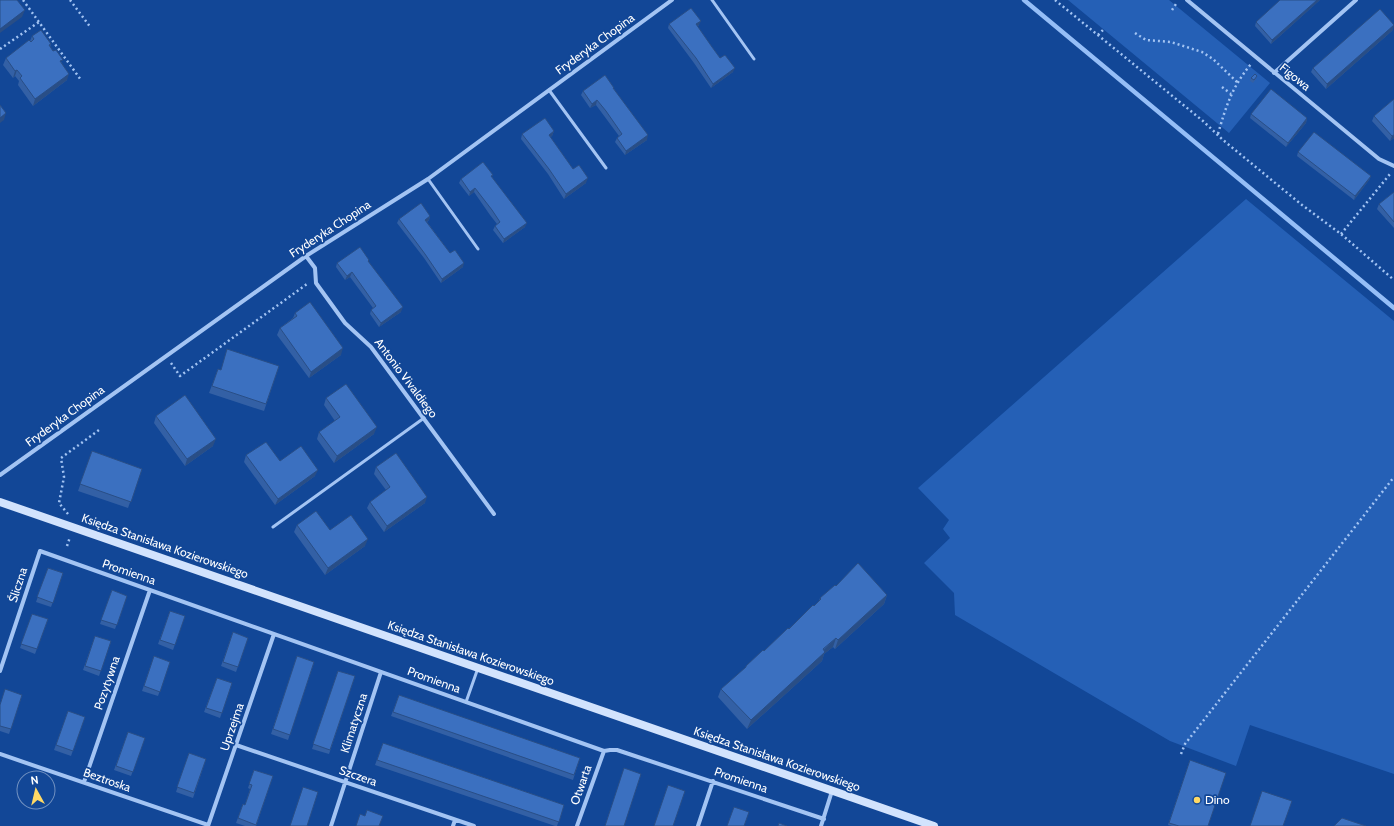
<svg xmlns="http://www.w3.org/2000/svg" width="1394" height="826" viewBox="0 0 1394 826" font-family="Cabin,sans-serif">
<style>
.green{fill:#2560b6}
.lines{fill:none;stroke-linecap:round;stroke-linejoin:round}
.stream{stroke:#95bef7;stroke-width:4.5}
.path{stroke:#a3c4f3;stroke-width:2.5;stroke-dasharray:2 3;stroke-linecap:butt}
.lane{stroke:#a3c4f3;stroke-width:3}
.street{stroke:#a3c4f3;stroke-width:4}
.secondary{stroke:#d2e3fd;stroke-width:8}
.wall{fill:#3360a5}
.shaded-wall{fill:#294e86}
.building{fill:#3b70c0;stroke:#294e86}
.poi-dot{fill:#ffd965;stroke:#124797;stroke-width:1.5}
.labels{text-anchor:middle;stroke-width:3.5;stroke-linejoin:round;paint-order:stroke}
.street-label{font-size:12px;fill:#fff;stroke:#124797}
.poi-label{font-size:12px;fill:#fff;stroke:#124797;text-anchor:start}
</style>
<rect width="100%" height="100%" fill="#124797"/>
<path class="green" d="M1068,0H1169L1270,83L1229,133Z
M1246,199L1394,321V774L1250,725L1236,766L1170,741L955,615L954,593L924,563L950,538L943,529L949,520L918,488Z"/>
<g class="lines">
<path class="stream" d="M1024,0L1394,308"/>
<path class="path" d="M23,0L81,80
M70,0L91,28
M1055,0L1203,121L1223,140L1302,205L1341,234L1394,280
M1172,10L1176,4
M1135,33L1146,40L1171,42L1202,52L1213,59L1237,82
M1098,35L1103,30
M0,49L39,22
M1222,87L1231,94
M1218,134C1226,106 1232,87 1251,64
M1341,234L1390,174
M171,363L180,376L307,284
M68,514L59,503L64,477L61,458L99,430
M67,546L70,537
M1181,754L1185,744L1394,477"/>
<path class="lane" d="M712,0L754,59
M549,90L606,168
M428,179L478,249
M273,527L424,418
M466,702L478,668"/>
<path class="street" d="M1187,0L1379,159L1394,166
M1274,73L1356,0
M306,256L315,268L316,283L345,323L371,347L494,514
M0,475L306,256L428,179L672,0
M0,671L40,551L604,751L610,750H617L824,819
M236,745L474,826
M0,754L208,825
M84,782L150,590
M208,826L274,634
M331,826L381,672
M453,826L455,820
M577,826L604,751
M698,826L713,781
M821,826L832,791"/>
<path class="secondary" d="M0,502L934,826"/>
</g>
<path class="wall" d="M1320,0L1271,44L1255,26L1256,22Z
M669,24L699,25L697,27L720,58L733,72L711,88L694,63L668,28Z
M1393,30L1326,89L1311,72L1313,68Z
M32,36L51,44L50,47L62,63L67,80L33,106L18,85L19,81L15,76L13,78L3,65L6,58L30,41Z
M1251,78H1257L1253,83L1250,81Z
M614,89L647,140L625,155L615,142L617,138L619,136L596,105L590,108L581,95L583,91Z
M1394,99V138L1390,141L1372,121L1374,116Z
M1251,114L1307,118L1306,123L1286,147L1250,118Z
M554,131L552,136L550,137L573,169L586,183L564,199L548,174L521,139L522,134Z
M1298,152L1371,176L1369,180L1354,200L1297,156Z
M492,177L525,227L503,243L493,230L495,226L497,224L490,215L474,192L469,196L459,183L461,179Z
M1394,192V228L1377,209L1379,204Z
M430,216L429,220L427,222L450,253L463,267L441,283L424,258L397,223L399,219Z
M368,261L401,312L379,327L370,314L371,310L373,308L350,277L345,280L336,267L337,263Z
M295,313L341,355L309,378L277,335L280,328L293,318Z
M279,366L264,411L209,393L218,369L221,370Z
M326,398L374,434L334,463L317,439L319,432L335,421L324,405Z
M156,416L213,446L185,466L154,423Z
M92,451L142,469L128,508L78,491Z
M246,455L280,461L315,476L275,505L244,462Z
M376,467L425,503L384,532L367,508L370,502L386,490L374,474Z
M297,525L330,530L365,546L325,575L294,532Z
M48,568L63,573L51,607L36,602Z
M836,586L887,595L884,604L835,649L833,647L824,654L822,661L747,729L718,697L721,689L745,669L746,666L764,651L819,601L820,598Z
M112,590L127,596L115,629L100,624Z
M170,611L185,616L173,650L158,644Z
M32,614L48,619L35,654L20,648Z
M233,632L248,638L236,672L221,666Z
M95,636L111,641L99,676L83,670Z
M154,656L170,662L158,696L142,691Z
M297,656L314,662L288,740L271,734Z
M338,671L355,676L329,754L312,749Z
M217,678L232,683L220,718L204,712Z
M22,695L9,734L0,731V704Z
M399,695L580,758L573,780L391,716Z
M68,711L85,717L71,756L54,750Z
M128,732L145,738L131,776L114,770Z
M383,743L564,805L557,826H555L375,765Z
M189,753L206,759L193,798L176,792Z
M1190,760L1208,826H1172L1168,825Z
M254,770L273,776L256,826H245L236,823L243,804L245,805L250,789L248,788Z"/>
<path class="shaded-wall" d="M1317,0H1320L1271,44L1272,40Z
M25,10L22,17L0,33V29Z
M701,21L699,25L694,29L696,24Z
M1394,25L1393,30L1326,89L1327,84Z
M735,68L733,72L711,88L713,84Z
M17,70L15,76L13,78L15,71Z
M69,74L67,80L33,106L35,99Z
M597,100L596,105L590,108L592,104Z
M6,113L4,120L0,123V118Z
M1307,118L1306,123L1286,147L1288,143Z
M554,131L552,136L547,139L549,135Z
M648,135L647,140L625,155L626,151Z
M1394,135V138L1390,141L1392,136Z
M1371,176L1369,180L1354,200L1355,196Z
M588,178L586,183L564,199L566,194Z
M475,188L474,192L469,196L470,192Z
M430,216L429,220L423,224L425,220Z
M527,223L525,227L503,243L504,239Z
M464,263L463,267L441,283L442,279Z
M352,272L350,277L345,280L347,276Z
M403,307L401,312L379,327L381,323Z
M343,348L341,355L309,378L311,372Z
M377,427L374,434L334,463L337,456Z
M216,439L213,446L185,466L187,459Z
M318,470L315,476L275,505L278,499Z
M427,497L425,503L384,532L387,526Z
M368,539L365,546L325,575L328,568Z
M887,595L884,604L835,649L838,640Z
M836,638L833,647L824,654L822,661L747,729L751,720Z"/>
<path class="building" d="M0,0H17L25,10L0,29Z
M1280,0H1317L1272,40L1256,22Z
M691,8L701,21L696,24L712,47L720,58L725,55L735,68L713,84L696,58L669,24Z
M1380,9L1394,25L1327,84L1313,68Z
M41,30L51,44L49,45L53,51L56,50L63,60L60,61L69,74L35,99L20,78L22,76L17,70L15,71L6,58L29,40L31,42L34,39L32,36Z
M1255,74L1257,76L1254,80L1251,78Z
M605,75L614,88H613L648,135L626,151L617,138L622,134L606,111L597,100L592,104L583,91Z
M1271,89L1307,118L1288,143L1251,114Z
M1394,99V135L1392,136L1374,116Z
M0,105L6,113L0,118Z
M545,118L554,131L549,135L573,169L579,165L588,178L566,194L549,169L522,134Z
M1314,132L1371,176L1355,196L1298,152Z
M483,162L493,175L491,176L527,223L504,239L495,226L500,222L492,210L475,188L470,192L461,179Z
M1394,192V222L1379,204Z
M421,203L430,216L425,220L450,253L455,250L464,263L442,279L425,254L399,219Z
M360,247L369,260L368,261L403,307L381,323L371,310L376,306L352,272L347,276L337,263Z
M310,302L343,348L311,372L280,328L297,316L295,313Z
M227,349L279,366L266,404L212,386L218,369L221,370Z
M346,384L377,427L337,456L319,432L340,417L326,398Z
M185,395L216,439L187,459L156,416Z
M266,442L280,461L301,446L318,470L278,499L246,455Z
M92,451L142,469L131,502L80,484Z
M396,453L427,497L387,526L370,502L390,487L376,467Z
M316,511L330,530L351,515L368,539L328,568L297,525Z
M858,563L887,595L838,640L836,638L823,649L825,652L751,720L721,689L746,667V666L763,650L764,651L788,628L789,629L813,605L814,606L821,599L820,598L835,585L836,586Z
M48,568L63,573L53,603L37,597Z
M112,590L127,596L117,625L101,620Z
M170,611L185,616L175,645L160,640Z
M32,614L48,619L37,649L21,644Z
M233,632L248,638L238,667L223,662Z
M95,636L111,641L101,671L85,666Z
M154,656L170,662L160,692L144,686Z
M297,656L314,662L290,735L273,729Z
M338,671L355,676L330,750L313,744Z
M217,678L232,683L222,713L206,708Z
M5,689L22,695L11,729L0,726V705Z
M399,695L580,758L574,775L393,712Z
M68,711L85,717L73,751L56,745Z
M128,732L145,738L133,772L116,766Z
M383,743L564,805L559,822L377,760Z
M189,753L206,759L194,793L177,787Z
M1190,760L1226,773L1208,826H1179L1169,823Z
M624,768L641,774L624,826H605Z
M254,770L273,776L256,825L238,818L243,804L245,805L252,785L249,784Z
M668,785L685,791L673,826H654Z
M303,787L318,792L307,826H290Z
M1262,791L1292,801L1283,826H1250Z
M734,807L749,812L744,826H727Z
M367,810L383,816L379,826H356L360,814L365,816Z
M1342,818L1366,826H1334Z
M779,823L787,826H778Z"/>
<circle class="poi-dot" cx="1197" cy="800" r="4"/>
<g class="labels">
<g class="street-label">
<text transform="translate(595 44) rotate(-36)" y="4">Fryderyka Chopina</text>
<text transform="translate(1295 77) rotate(39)" y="4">Figowa</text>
<text transform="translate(330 229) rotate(-33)" y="4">Fryderyka Chopina</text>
<text transform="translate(406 378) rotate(53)" y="4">Antonio Vivaldiego</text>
<text transform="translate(65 416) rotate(-36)" y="4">Fryderyka Chopina</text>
<text transform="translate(165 546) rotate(19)" y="4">Księdza Stanisława Kozierowskiego</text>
<text transform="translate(129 572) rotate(19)" y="4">Promienna</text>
<text transform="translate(18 585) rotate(-72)" y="4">Śliczna</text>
<text transform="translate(471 653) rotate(19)" y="4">Księdza Stanisława Kozierowskiego</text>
<text transform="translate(434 680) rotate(20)" y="4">Promienna</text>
<text transform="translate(107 683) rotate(-71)" y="4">Pozytywna</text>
<text transform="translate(354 723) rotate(-72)" y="4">Klimatyczna</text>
<text transform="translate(232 727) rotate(-71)" y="4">Uprzejma</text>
<text transform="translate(777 759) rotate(19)" y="4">Księdza Stanisława Kozierowskiego</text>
<text transform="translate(358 776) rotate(19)" y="4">Szczera</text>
<text transform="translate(107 780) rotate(19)" y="4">Beztroska</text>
<text transform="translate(741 780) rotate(19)" y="4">Promienna</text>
<text transform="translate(581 785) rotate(-71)" y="4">Otwarta</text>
</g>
<g class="poi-label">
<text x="1205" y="804">Dino</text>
</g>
</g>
<g transform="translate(36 790) rotate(352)"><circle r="19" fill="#124797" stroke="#7191c1"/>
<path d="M0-3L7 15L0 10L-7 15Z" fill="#ffd965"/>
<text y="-6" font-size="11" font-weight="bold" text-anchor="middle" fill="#ffffff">N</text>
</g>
</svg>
